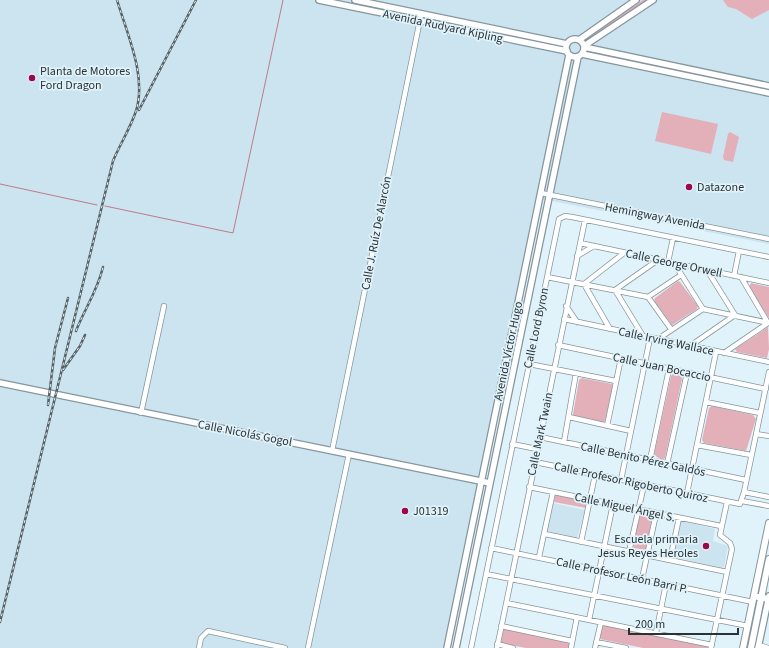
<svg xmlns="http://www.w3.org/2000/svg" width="769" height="648" viewBox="0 0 769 648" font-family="'Source Sans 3',sans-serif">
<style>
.built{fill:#cbe4ef}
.green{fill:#e3afb9}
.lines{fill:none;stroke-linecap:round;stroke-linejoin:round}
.stream{stroke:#bf7a8a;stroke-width:1}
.minor-casing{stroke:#86969d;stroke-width:6}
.tertiary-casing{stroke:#86969d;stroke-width:8}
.secondary-casing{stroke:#86969d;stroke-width:8}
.minor{stroke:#fff;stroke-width:4.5}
.tertiary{stroke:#fff;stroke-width:5.5}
.secondary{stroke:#fff;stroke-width:6}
.rail-casing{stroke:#576165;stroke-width:2.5}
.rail{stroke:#e0f2fa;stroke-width:1;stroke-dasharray:3;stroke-linecap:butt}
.poi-dot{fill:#9f0549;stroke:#e0f2fa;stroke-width:1.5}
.labels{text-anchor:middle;stroke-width:3.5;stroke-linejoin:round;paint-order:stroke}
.street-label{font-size:12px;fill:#2b3235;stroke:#e0f2fa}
.poi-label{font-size:12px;fill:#2b3235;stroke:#e0f2fa;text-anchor:start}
</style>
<rect width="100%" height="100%" fill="#e0f2fa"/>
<path class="built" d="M0,0H769V244L537,198L448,648H0Z
M553,503L585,510L577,538L547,531Z
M684,521L715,529L713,541L728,546L724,567L721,568L674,557L681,522Z"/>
<path class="green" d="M643,0H647L586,41L585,39Z
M723,0H769V10L752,19L736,9L728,7Z
M662,112L718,124L711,154L655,141Z
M730,132L739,137L733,162L724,160L723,157L728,134Z
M678,281L680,282L698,306L697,309L672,325L654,301L655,298Z
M751,283L769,287V318L749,287Z
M768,327L769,349L767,358L737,352L735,349Z
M673,374L681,375L682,379L665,458L662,460L654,455L671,376Z
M582,378L612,384L613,388L605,421L603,423L574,416L573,414L579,380Z
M712,406L753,415L756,419L746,451L704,443L702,440L709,408Z
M556,493L588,500L586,508L554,502Z
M642,514H651L652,517L646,550L634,548L633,545L639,515Z
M603,624L708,646V648H643L600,639Z
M504,628L570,641L569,648H526L501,643Z"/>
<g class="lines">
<path class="stream" d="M0,184L97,205
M105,206L233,233L283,0"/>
<defs>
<path id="minor" d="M541,193L769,239
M580,243L769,283
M577,256L594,246
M668,262L673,238
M674,263L703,309L769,323
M734,276L739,251
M547,277L648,297L671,329
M648,297L681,275
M566,306L577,322
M564,319L769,362
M610,329L584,284L624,253
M643,336L615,290L658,260
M658,339L703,309
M558,345L766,389
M690,346L735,315L707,270
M724,353L768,323L741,277
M529,364L616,381
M706,402L760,413
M141,413L164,306
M569,417L631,431
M607,426L621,358
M756,434L769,436
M540,437L746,480
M564,442L576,373
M512,444L537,449
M697,445L751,455
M332,451L421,15
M650,460L669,369
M535,462L740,504L744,492L769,372
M667,464L687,373
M621,480L650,338
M529,487L721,526
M744,492L769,497
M687,493L716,352
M742,501L769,506
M545,534L727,572
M581,542L595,475
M491,548L753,602
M629,552L644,485
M539,557L553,492
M670,560L679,518
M486,574L748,626
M642,579L656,514
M506,603L712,645
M589,620L613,504
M501,626L572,641
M656,633L666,584
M596,642L626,648
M497,644L513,648
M199,648L201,638L208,631L285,648
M308,648L349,454
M471,648L559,219L565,216L572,217L769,257
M497,648L585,220
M571,648L577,617
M595,648L601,622
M711,648L732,549L730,543L720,535L727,502
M758,648L762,646L768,648"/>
<path id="tertiary" d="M319,0L567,51
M355,0L567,44
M566 48a9 9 0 1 1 18 0a9 9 0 1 1-18 0Z
M579,40L636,0
M584,46L653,0
M584,47L769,86
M582,54L769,93
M0,383L490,483
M447,648L569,55
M456,648L578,57
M758,648L769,596"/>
<path id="secondary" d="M758,597L769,599
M743,648L769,523
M751,648L769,559"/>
</defs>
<use href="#minor" class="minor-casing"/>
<use href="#tertiary" class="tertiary-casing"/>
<use href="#secondary" class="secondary-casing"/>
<use href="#minor" class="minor"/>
<use href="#tertiary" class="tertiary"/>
<use href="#secondary" class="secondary"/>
<defs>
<path id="rail" d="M139,110L196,0
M76,331C85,308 97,292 103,267
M63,370L80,346L85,335
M48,405L55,348L68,298
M0,622L113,161C120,144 130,129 136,111C147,76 127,34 117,0"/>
</defs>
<use href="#rail" class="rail-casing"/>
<use href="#rail" class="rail"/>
</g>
<g class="poi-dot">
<circle cx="32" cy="78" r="4"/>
<circle cx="689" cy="187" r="4"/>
<circle cx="405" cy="511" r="4"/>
<circle cx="706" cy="546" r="4"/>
</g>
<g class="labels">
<g class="street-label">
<text transform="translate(443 26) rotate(12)" y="4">Avenida Rudyard Kipling</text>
<text transform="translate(655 216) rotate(11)" y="4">Hemingway Avenida</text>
<text transform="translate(376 233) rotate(-79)" y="4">Calle J. Ruíz De Alarcón</text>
<text transform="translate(674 263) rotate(12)" y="4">Calle George Orwell</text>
<text transform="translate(536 328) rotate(-78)" y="4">Calle Lord Byron</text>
<text transform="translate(666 341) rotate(12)" y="4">Calle Irving Wallace</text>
<text transform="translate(508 351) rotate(-78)" y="4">Avenida Víctor Hugo</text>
<text transform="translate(662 367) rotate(12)" y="4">Calle Juan Bocaccio</text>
<text transform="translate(245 433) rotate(11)" y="4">Calle Nicolás Gogol</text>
<text transform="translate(540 434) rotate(-78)" y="4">Calle Mark Twain</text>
<text transform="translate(643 459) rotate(12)" y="4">Calle Benito Pérez Galdós</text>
<text transform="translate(631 482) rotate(12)" y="4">Calle Profesor Rigoberto Quiroz</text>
<text transform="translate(625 507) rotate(12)" y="4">Calle Miguel Ángel S.</text>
<text transform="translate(622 575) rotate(12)" y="4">Calle Profesor León Barri P.</text>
</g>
<g class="poi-label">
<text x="40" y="75">Planta de Motores<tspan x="40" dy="14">Ford Dragon</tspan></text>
<text x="697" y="191">Datazone</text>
<text x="413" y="515">J01319</text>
<text x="698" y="543" text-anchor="end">Escuela primaria<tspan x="698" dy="14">Jesus Reyes Heroles</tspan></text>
</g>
</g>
<path d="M629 628v6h109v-6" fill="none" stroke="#2b3235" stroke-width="2"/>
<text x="635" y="628" font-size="12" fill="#2b3235" stroke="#e0f2fa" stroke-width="3" paint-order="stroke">200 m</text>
</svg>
